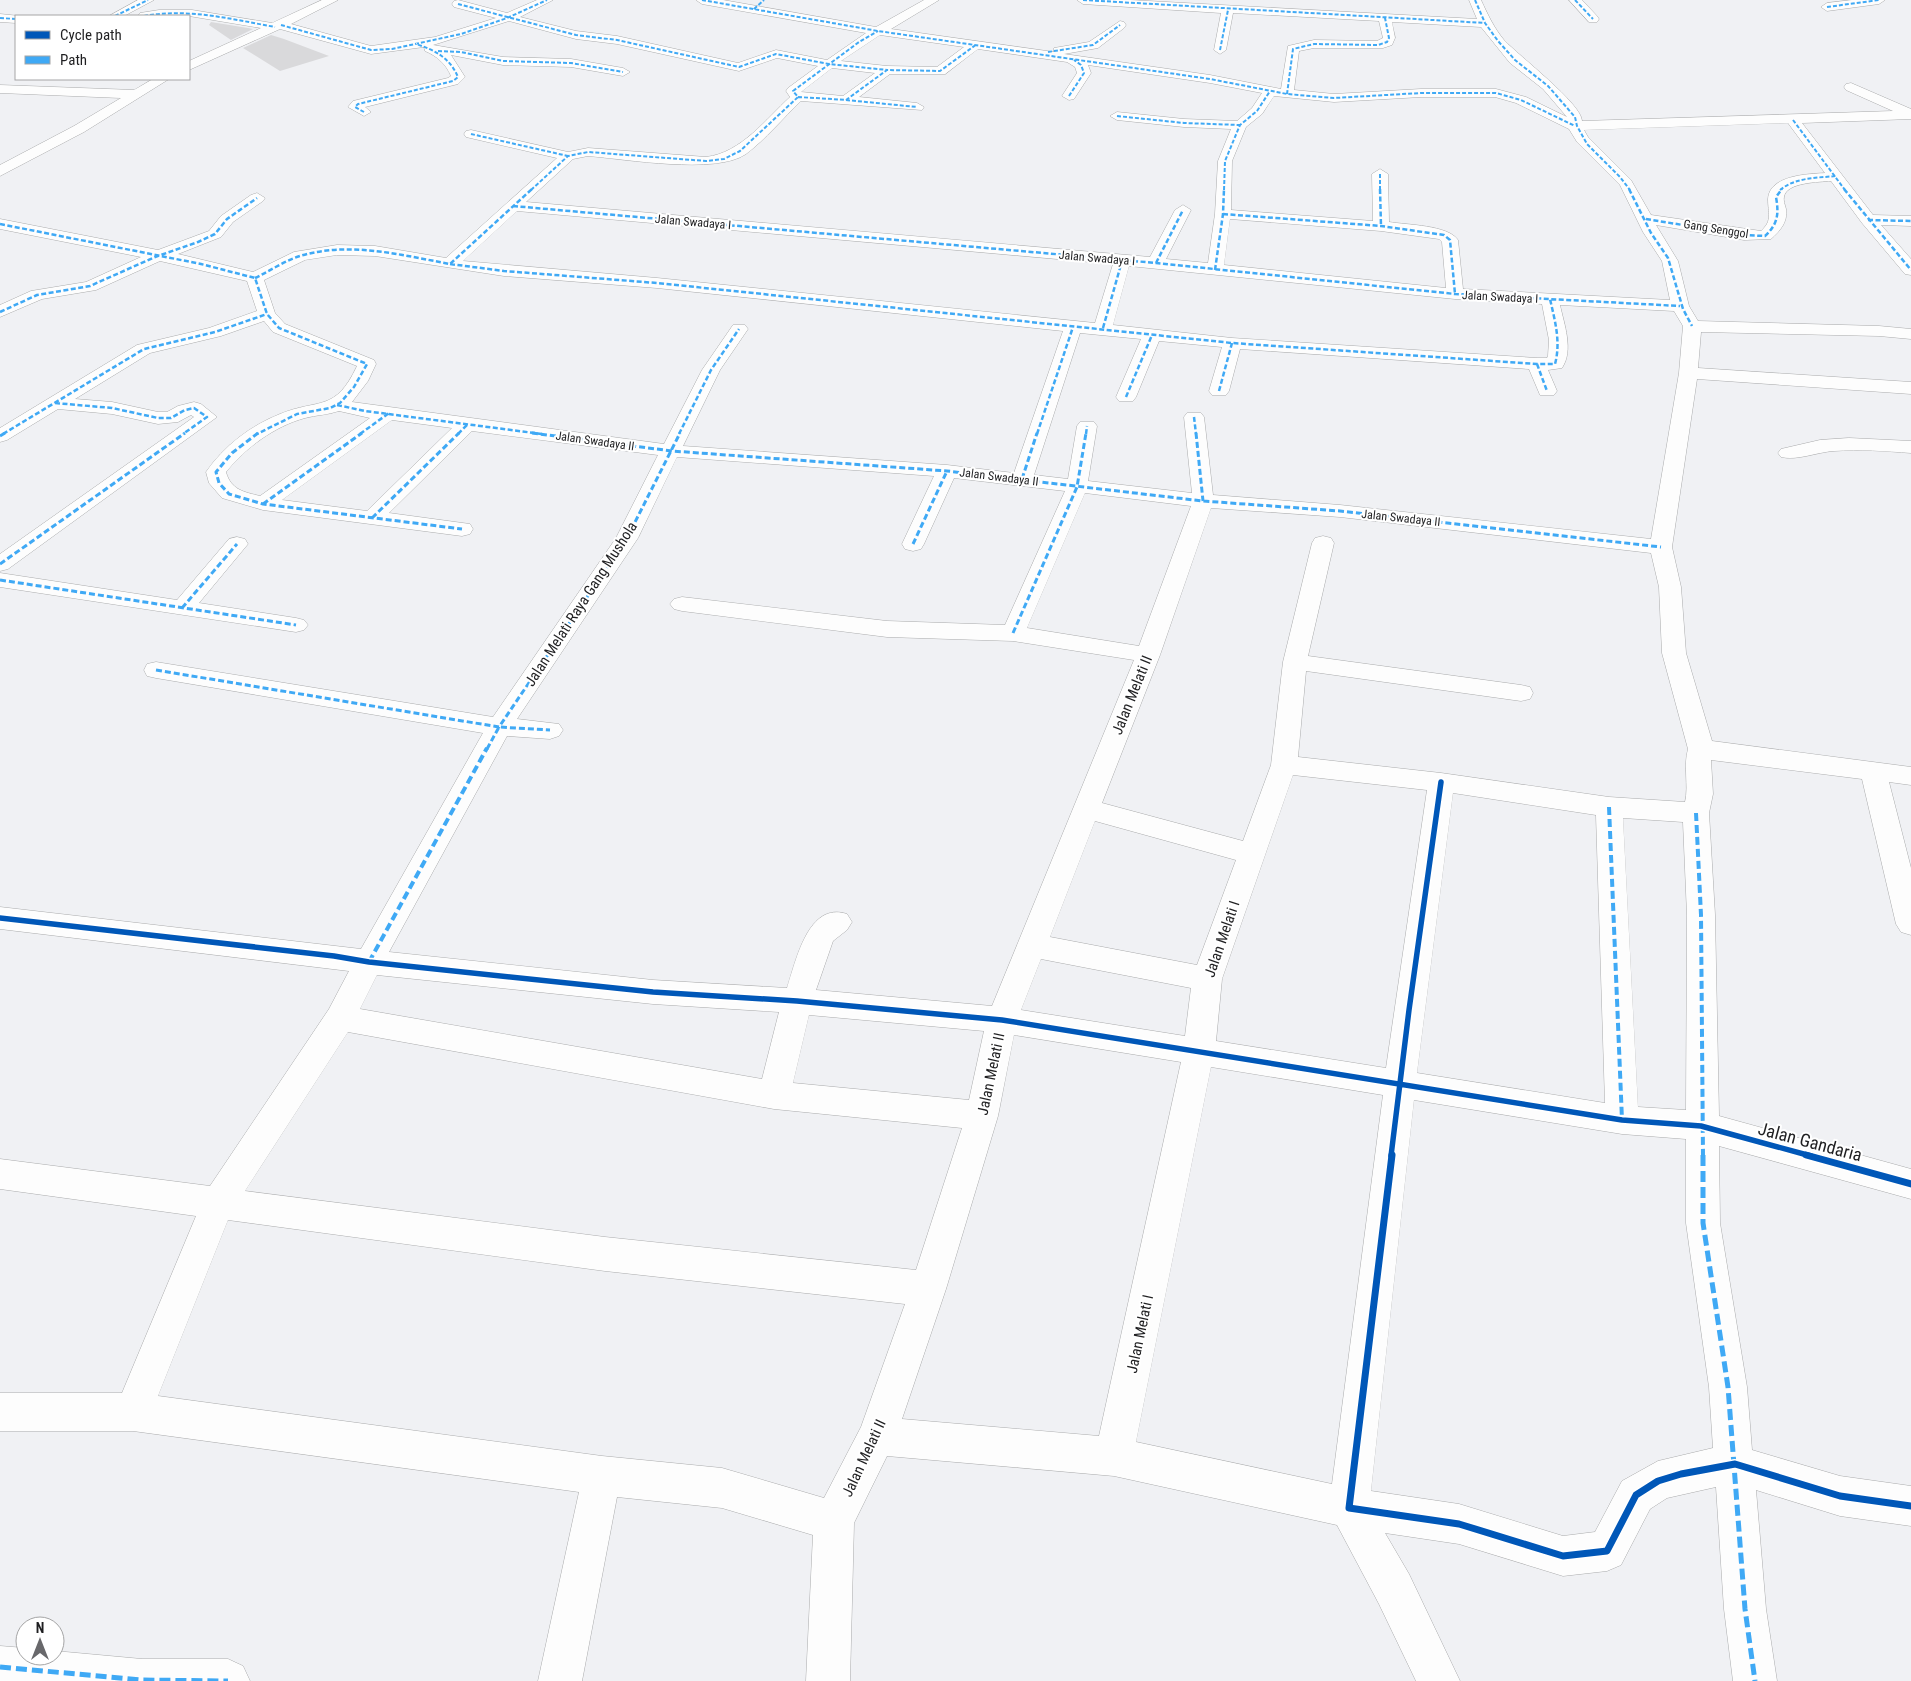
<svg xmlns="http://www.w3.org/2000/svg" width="1911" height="1681" viewBox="0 0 1911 1681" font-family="'Roboto Condensed',sans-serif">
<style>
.building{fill:#d9d9db}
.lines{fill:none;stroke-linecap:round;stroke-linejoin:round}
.street-casing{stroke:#aaabac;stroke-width:1}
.street{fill:#fdfdfd;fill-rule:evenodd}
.quiet-far4{stroke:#3fa9f5;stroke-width:2;stroke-dasharray:4 2;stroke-linecap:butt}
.quiet-far3{stroke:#3fa9f5;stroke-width:2.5;stroke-dasharray:5 2.5;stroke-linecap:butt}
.quiet-far2{stroke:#3fa9f5;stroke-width:3;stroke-dasharray:6 3;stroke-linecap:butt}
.quiet-far1{stroke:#3fa9f5;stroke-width:4;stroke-dasharray:8 4;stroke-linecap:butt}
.quiet{stroke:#3fa9f5;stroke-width:5;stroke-dasharray:11 5;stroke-linecap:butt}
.cycleway-far1-casing{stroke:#fff;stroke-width:9}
.cycleway-casing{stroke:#fff;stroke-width:10}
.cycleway-far1{stroke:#0057b8;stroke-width:5.5}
.cycleway{stroke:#0057b8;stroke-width:7}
.labels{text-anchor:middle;stroke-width:4;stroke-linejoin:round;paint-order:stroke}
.far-street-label{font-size:12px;fill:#1f1f21;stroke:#fff}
.street-label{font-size:15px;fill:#1f1f21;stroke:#fff}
.near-street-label{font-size:18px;fill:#1f1f21;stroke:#fff}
</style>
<rect width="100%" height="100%" fill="#f0f1f4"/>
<path class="building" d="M211,22L248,28L253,29L231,40L209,25Z
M271,35L284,39L329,56L280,71L243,48Z"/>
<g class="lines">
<defs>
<path id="street" d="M138,0H154L124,16H109Z
M322,0H338L291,24L371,46L435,37L496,18L454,7L452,4L454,1L458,0L507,13L537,0H553L520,17L576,31L617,36L738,63L776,50L827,60L866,33L702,4L696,0H723L876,27L924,0H939L891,29L1054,52V48L1089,42L1120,21L1124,22L1126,25L1124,28L1098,48L1064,54L1210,75L1281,89L1288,46L1314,40L1377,41L1383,38L1379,21L1233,13L1226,50L1220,54L1214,50L1221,13L1083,4L1077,0H1130L1477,19L1469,0H1481C1488,15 1494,28 1504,40C1519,56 1582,104 1582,121L1893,111L1846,90L1844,87L1846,84L1851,83L1911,109V119L1802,123L1873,215L1911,216V226L1881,225L1911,259V275L1905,274L1862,223L1831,181C1820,182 1786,182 1784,197C1783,200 1785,205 1786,209C1788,222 1780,231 1771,239L1744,240L1656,225L1678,261L1689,306L1698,321L1879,326L1911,329V339L1879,336L1701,332L1698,368L1911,382V394L1697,379L1672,547L1681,587L1686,653L1712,741L1911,767V785L1889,782L1911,868V935L1901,932L1896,924L1862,779L1711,760L1713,794L1709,813L1715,915L1719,1116L1911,1169V1199L1719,1146L1720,1223L1747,1387L1752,1450L1840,1476L1911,1486V1526L1840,1516L1756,1490L1766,1609L1777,1681H1733L1724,1609L1716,1487L1667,1498L1650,1509L1621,1565L1607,1571L1563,1576L1459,1544L1385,1533L1409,1574L1460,1681H1416L1379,1604L1337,1525L1114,1476L887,1456L854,1523L850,1681H806L813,1535L722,1508L617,1497L582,1681H538L579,1492L133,1431H0V1393H122L196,1216L0,1189V1159L210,1186L329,1009L349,971L0,929V907L361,949L483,733L156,678L147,676L144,670L147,664L156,662L493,717L616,538L658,455L472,431L389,513L470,524L473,529L470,534L462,536L263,510L222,498L209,483L206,472C224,446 250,426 280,414C319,398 335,413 357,366L273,332L264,321L221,336L150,353L75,399L112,402L158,412H167L178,406L194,402L201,404L217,417L8,569L0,571V554L194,417L191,415L178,422L158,424L112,414L58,409L7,440L0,442V428L137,345L209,328L257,311L247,281L160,261L96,290L42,299L0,317V305L31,291L86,282L141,257L0,229V219L158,250L209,231L221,216L251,195L257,193L265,198L263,201L233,222L221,237L178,254L253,272L294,252L337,245L375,246L446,258L557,158L466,137L464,134L466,131L471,130L568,152L588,148L706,157C741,153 766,119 790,97L786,91L788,88L818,66L777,58L739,71L617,44L576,39L509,21L433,45L503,57L571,59L623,68L630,72L623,76L571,67L503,65L451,55L465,77L458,84L365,107L371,112L364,116L348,107L353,101L448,78L451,76C446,64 437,56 425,51L424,47L371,54L280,29L189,70V61L261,28L189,16H138L140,13L159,10H192L272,23ZM1392,22L1481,27L1510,63L1543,89L1567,117L1526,97L1496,89H1421L1334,94L1294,90L1299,51L1314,48H1383L1392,45L1395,38ZM880,35L964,47L937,67L887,66L841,61ZM978,49L1067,62L1075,67L1077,73L1062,96L1069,100L1074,99L1091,73L1088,65L1210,83L1262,93L1252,108L1237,121L1184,119L1117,112L1110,116L1117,120L1184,127L1231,129L1218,161L1215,214L1208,263L1166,259L1191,210L1183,205L1175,210L1150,257L526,202L573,159L588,156C626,159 716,175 746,154C766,139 783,118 801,101L922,110L924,107L917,103L859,97L890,74H945ZM832,68L875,73L843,96L801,92ZM1274,96L1334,102L1421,97H1495L1516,103L1569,129L1577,142L1620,185L1643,232L1662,261L1670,300L1463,289L1458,240C1448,225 1407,225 1389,222L1388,174L1380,169L1372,174L1373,221L1231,210L1232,161L1246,127L1262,114ZM1788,123L1825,173C1809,174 1769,175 1768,199C1768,213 1773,220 1761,231L1651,215L1631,180L1588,137L1584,130ZM517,211L1113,264L1095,323L657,278L463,261ZM1230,219L1381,231L1439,239L1442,242L1446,288L1224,265ZM337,255L375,256L504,276L657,288L1063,331L1014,473L947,465L683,446L720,370L748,329L745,325H733L702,370L664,444L352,402L368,381L376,364L374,360L285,324L275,313L264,280L305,260ZM1129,266L1455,299L1542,304L1549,340L1548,356L1547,358H1537L1232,338L1113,325ZM1560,305L1674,311L1683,326L1679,373L1651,539L1340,505L1213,495L1204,417L1201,413H1187L1184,417L1192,493L1088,481L1097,426L1094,422H1080L1077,426L1068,479L1034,475L1080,333L1141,339L1116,397L1119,401H1133L1136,397L1159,341L1222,347L1209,391L1212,395H1226L1229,391L1240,349L1529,369L1540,395H1554L1557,391L1548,370L1562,368C1574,350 1564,324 1560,305ZM339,411L370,418L260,496C244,492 231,490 226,472C245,448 275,426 305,418C316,415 328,415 339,411ZM392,420L452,428L367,511L282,500ZM677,457L934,476L902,544L905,549L913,551L921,549L924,544L954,478L1065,491L1005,625L887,621L682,597L674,599L670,604L674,609L682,611L887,637L1013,641L1134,660L992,1006L816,990L833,941L847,930L852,922L847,914C808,901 796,961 787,988L653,980L389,952L507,736L550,739L559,736L563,730L559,724L517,719L638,538ZM1085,493L1191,506L1139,646L1027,628ZM1211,508L1340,517L1651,553L1659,587L1662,653L1688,749C1683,767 1689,785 1685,802L1609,797L1441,773L1298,757L1306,671L1521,701L1530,699L1533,693L1530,687L1521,685L1308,656L1334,543L1331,538L1323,536L1315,538L1312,543L1283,662L1271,765L1243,841L1102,803L1160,655ZM1293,775L1427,790L1386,1068L1216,1041L1222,979ZM1453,793L1596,815L1605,1103L1417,1073ZM1623,818L1683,822L1687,915L1686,1110L1638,1107ZM1095,821L1236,860L1197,965L1050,937ZM1041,959L1191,988L1185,1036L1021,1010ZM377,975L653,1004L779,1012L762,1079L360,1009ZM809,1015L984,1031L969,1100L793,1083ZM348,1032L774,1109L962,1128L916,1270L605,1237L245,1191ZM1014,1035L1181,1062L1099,1436L902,1419L946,1289L998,1116ZM1211,1067L1383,1095L1332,1484L1136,1442ZM1414,1100L1622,1134L1686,1139V1223L1709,1387L1713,1448L1658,1461L1622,1481L1595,1532L1563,1536L1459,1504L1371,1491ZM228,1220L605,1271L905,1304L861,1427L824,1498L722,1468L602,1456L158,1396Z
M1569,0H1582L1597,16L1599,19L1597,22H1589Z
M1852,0H1885L1879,4L1827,11L1821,7L1827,3Z
M0,14L20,16H16V23L0,22Z
M153,79H169L84,132L0,176V165L74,126L121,98L0,93V85L134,90Z
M1849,438L1911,441V453C1885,451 1860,449 1834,451C1817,452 1797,461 1781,457L1778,453L1781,449L1820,440Z
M237,537L245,539L248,544L199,603L296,618L304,620L308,625L304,630L296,632L0,587V573L177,600L229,539Z
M0,1646L25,1648V1656H55V1651L142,1659H228L243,1666L250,1681H0Z"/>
</defs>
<use href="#street" class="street-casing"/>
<use href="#street" class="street"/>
<path class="quiet-far4" d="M702,0L878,31L1210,79L1287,94L1334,98L1421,93H1496L1521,100L1575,126
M1083,0L1485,23
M1475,0L1485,23L1498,41L1515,60L1548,86L1575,117L1577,126L1587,144L1620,177L1630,190
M1575,0L1593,19
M458,4L576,35L617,40L739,67L776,54L829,64L887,70
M1827,7L1879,0
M754,9L764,0
M115,16L148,0
M144,16C188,8 231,19 275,27
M0,18L16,19
M281,25L371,50L392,49L461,34L507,18L547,0
M1220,50L1228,10
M438,51L461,52L503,61L571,63L623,72
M1048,52L1093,45L1120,25
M1287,94L1293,49L1314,44L1378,45L1387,42L1389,38L1385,18
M1069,96L1084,73L1081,65L1074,60
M798,97L846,100L887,70L940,71L977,44
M846,100L917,107
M364,112L355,107L358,104L453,81L458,77C450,58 435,50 416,44
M1117,116L1184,123L1240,125
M1793,120L1845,190
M471,134L568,156
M1380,174V190
M531,190L568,156L588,152L706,161L724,159L740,151L798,97L793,91L859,42L878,31
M1224,190L1225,161L1240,125L1257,111L1270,91
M1780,190C1796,177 1817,178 1836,176"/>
<path class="quiet-far3" d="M1380,189L1381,226
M1629,189L1651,233L1668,258L1683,309L1692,326
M1844,189L1911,270
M513,206L1156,263L1455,294L1680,306
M1223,214L1381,226L1444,235L1450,240L1455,294
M1646,219L1744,235L1765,236C1778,224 1779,214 1776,197L1782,189
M1868,220L1911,221
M0,224L201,264L255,278L267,314L279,328L367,364L354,387L340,403L330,408L297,414L257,434
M1156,263L1183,210
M450,264L504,271L657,283L1232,343L1537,364H1555C1561,342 1555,321 1550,299
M1215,270L1223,214L1224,189
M255,278C270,271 284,261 300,256C349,241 401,255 450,264L532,189
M0,312L37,295L90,286L155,257L198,242L215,234L227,219L257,198
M1103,328L1122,261
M1537,364L1547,391
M1219,391L1232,343
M1126,397L1152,335
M55,403L112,408L158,418H171L185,410L194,408L207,417L183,434
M337,405L365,411L542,434
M1194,417L1196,434
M3,434L144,349L215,332L267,314
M360,434L389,413
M458,434L468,424
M679,434L711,370L739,329
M1037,434L1073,327
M1086,434L1087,426"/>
<path class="quiet-far2" d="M258,433L232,453L216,472L219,483L229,494L263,504L462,529
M532,433L672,451L947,471L1203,501L1340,511L1661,547
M1196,433L1203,501
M0,436L5,433
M1022,479L1037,433
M263,504L362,433
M372,518L459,433
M913,544L947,471
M0,564L185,433
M0,580L296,625
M182,608L237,544
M1013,633L1077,487L1086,433
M156,670L499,727L627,538L680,433
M487,749L499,727L550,730"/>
<path class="quiet-far1" d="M1609,807L1622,1120
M1696,813L1701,915L1703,1156
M369,962L487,748"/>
<path class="quiet" d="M1703,1155V1223L1728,1387L1745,1609L1755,1681
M0,1667L142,1680L228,1681"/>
<defs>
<path id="cycleway-far1" d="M0,918L334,956L369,962L653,992L797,1001L1002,1020L1622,1120L1701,1126L1811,1156
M1391,1156L1409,1010L1441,782"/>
<path id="cycleway" d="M1392,1155L1349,1508L1459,1524L1563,1556L1607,1551L1636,1495L1658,1481L1681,1474L1735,1464L1840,1496L1911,1506
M1806,1155L1911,1184"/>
</defs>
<use href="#cycleway-far1" class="cycleway-far1-casing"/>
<use href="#cycleway" class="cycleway-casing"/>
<use href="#cycleway-far1" class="cycleway-far1"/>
<use href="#cycleway" class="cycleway"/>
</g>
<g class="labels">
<g class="far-street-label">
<text transform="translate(693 222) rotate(5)" y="4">Jalan Swadaya I</text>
<text transform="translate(1716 229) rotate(9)" y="4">Gang Senggol</text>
<text transform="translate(1097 258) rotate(5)" y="4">Jalan Swadaya I</text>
<text transform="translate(1500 297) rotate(3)" y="4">Jalan Swadaya I</text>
<text transform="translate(595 441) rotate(8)" y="4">Jalan Swadaya II</text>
<text transform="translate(999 477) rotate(7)" y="4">Jalan Swadaya II</text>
<text transform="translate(1401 518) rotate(6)" y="4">Jalan Swadaya II</text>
</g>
<g class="street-label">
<text transform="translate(581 604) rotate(-57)" y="5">Jalan Melati Raya Gang Mushola</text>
<text transform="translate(1132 695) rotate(-68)" y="5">Jalan Melati II</text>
<text transform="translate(1222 939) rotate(-71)" y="5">Jalan Melati I</text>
<text transform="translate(991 1074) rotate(-78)" y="5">Jalan Melati II</text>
<text transform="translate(1140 1334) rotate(-78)" y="5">Jalan Melati I</text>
<text transform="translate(864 1458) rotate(-65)" y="5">Jalan Melati II</text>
</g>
<g class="near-street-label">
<text transform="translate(1810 1142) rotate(15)" y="6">Jalan Gandaria</text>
</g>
</g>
<rect x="15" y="15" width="175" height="65" fill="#ffffff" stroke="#a5a5a6"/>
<rect x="25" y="31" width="25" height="8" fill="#0057b8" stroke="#a5a5a6"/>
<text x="60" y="40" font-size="15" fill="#1f1f21">Cycle path</text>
<rect x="25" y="56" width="25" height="8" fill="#3fa9f5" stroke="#a5a5a6"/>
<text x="60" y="65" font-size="15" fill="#1f1f21">Path</text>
<g transform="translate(40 1641)"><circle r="24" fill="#ffffff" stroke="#a5a5a6"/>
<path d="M0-4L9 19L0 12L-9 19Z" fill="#68686b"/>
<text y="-8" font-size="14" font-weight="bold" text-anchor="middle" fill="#1f1f21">N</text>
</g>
</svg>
